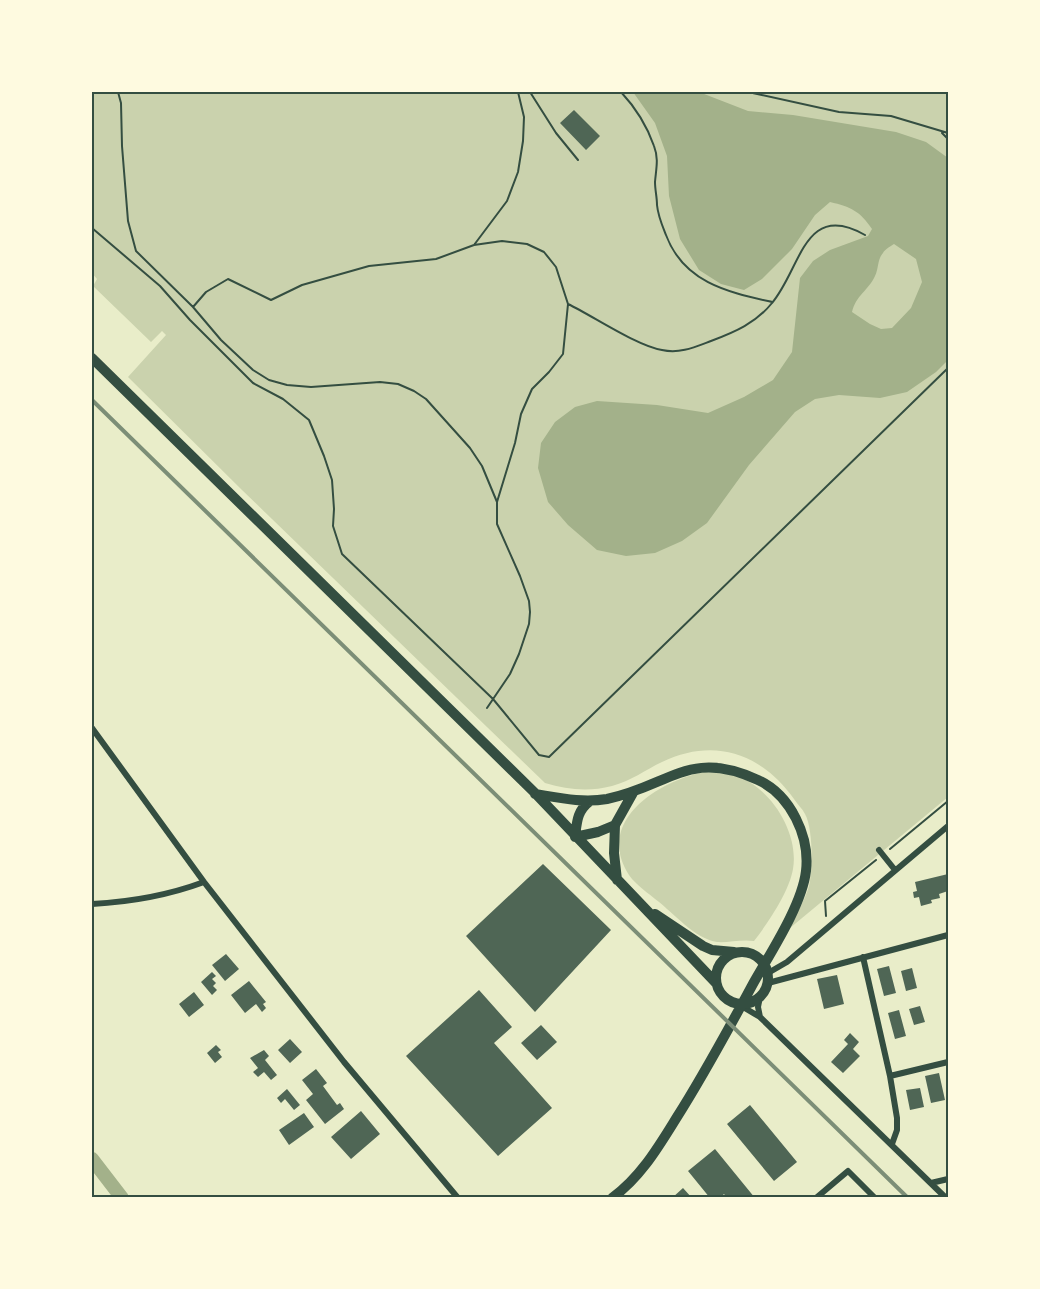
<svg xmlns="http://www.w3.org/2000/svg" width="1040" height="1289" viewBox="0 0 1040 1289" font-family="Poppins,sans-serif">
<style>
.green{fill:#cad2ad}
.water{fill:#a3b18a;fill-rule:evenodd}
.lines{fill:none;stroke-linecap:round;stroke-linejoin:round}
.canal{stroke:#a3b18a;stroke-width:14}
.building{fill:#4f6655}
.path{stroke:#344e41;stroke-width:2}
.minor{stroke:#344e41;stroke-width:6}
.tertiary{stroke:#344e41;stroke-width:10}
.rail{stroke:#7c8e77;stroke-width:4}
.neatline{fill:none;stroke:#344e41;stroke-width:2}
</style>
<rect width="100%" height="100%" fill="#e9edc9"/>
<path class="green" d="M92,92H948V797L790,928C796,914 805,900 809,886C813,870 813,828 805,814C802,808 797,804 794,799C761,753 714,737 662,762C645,770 631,781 612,786C589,792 568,790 545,783L242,490L128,377L166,335L162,331L151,342L93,286L97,279L92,273Z
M705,772C718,773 730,773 742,778C773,792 799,834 793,869C789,892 768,923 754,941C741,939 728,943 717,942C698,939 681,921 667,909C657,899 636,886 629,875C594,821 660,780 705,772Z"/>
<path class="water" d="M633,92H699L748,111L793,115L896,132L926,142L948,158V360L936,372L907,392L880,398L839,395L815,399L795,412L749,465L707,523L682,541L655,553L626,556L597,550L568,525L548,502L538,468L541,443L555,422L575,407L597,401L657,405L708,413L744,397L773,380L792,352L800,278L813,261L830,250L868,236L872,229C860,211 851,207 830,202L815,215L792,249L762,279L744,290L721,284L699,270L680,239L669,196L667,156L655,123ZM894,244L916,259L922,282L911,308L892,328L881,329L870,324L852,312C856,295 868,291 875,276C879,268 877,260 883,253C885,249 891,246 894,244Z"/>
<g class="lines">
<path class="canal" d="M92,1159L122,1198"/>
</g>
<path class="building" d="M574,110L600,136L586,150L560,123Z
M543,864L611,930L535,1012L466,936Z
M948,874V891L939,894L940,898L931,900L932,903L921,906L919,897L914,898L913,892L917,891L915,882Z
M226,954L239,969L225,981L212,965Z
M889,966L896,993L884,996L877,969Z
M912,968L917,988L906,991L901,971Z
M212,972L216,976L212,979L216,983L213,986L217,990L212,995L201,982Z
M837,975L844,1004L824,1009L817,979Z
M249,981L266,1002L263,1004L266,1008L262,1012L256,1004L245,1013L231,995Z
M479,990L512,1027L494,1043L552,1108L498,1156L406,1056Z
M194,992L204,1005L189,1017L179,1004Z
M920,1006L925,1022L914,1025L909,1009Z
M899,1010L906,1036L895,1039L888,1013Z
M541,1025L557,1042L537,1060L521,1043Z
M850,1033L859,1042L853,1049L860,1056L843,1073L831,1062L848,1044L844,1040Z
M290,1039L302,1052L290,1063L278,1050Z
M216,1045L221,1050L218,1052L222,1057L215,1063L207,1053Z
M264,1050L269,1056L265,1060L277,1075L271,1080L264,1072L258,1077L253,1072L258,1068L250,1058Z
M316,1069L327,1083L323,1086L337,1105L340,1103L344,1109L325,1124L306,1100L313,1094L302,1080Z
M939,1073L945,1100L931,1103L925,1076Z
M920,1088L924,1107L910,1110L906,1090Z
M287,1089L300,1105L294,1110L285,1099L281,1103L277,1098Z
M750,1105L797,1162L774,1181L727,1124Z
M361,1111L380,1134L351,1159L331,1137Z
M304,1113L314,1127L289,1145L279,1130Z
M715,1149L755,1198H727L724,1194L720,1198H710L688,1171Z
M683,1188L692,1198H672Z"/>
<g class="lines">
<path class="path" d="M118,92L121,103L122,146L128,221L136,251L193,307L221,340L253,370L269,380L287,385L311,387L380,382L398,384L414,391L426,399L470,448L482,466L497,502
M508,92H517
M530,92L556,133L578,160
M621,92C635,107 647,126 654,146C659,159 656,169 655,182C655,190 657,197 657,205C658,216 662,225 666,235C684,283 728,292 772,302
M748,92L839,112L891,116L948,133
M942,133L948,139
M92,228L160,286L190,320L253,383L283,399L309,420L324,456L332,480L334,509L333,526L342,554L493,699L539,755L549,757L948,368
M568,304C593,316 637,346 662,350C680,354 695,347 711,341C735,332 756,323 772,303C801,269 804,200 865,235
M193,307L206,292L228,279L271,300L302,285L369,266L436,259L474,245
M487,708L510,674L519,654L529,624L530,612L529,601L520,576L497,524V502L515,443L521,414L532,389L549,372L563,354L568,304L556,267L544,252L527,244L502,241L474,245L507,201L518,172L523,141L524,117L518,92
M890,849L948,801
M826,916L825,901L876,860"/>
<path class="minor" d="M92,728L204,882L344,1062L458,1198
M879,850L895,870
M92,904C129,902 169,895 204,882
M863,957L890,1076L897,1118V1130L892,1144
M768,973L787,962L948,826
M768,983L948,935
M760,997L758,1007L760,1017
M738,1004L760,1017L946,1198
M890,1076L948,1062
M931,1183L948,1179
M816,1198L848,1171L875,1198"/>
<path class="tertiary" d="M92,358L535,793L716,983
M535,794C560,798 582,803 607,799C670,786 689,748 758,780C791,795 810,837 806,871C802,905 771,952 754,982C729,1028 705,1073 677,1117C659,1146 641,1177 612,1198
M575,837L598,832L615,825
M575,837C577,821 577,811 590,801
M617,880L614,853L615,825L634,791
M655,914L703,946L712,950L734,952
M716 978a26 26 0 1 1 52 0a26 26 0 1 1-52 0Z"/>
<path class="rail" d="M92,400L908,1198"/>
</g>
<rect width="1040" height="1289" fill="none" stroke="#fefae0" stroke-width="186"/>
<rect x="93" y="93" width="854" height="1103" class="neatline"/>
</svg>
